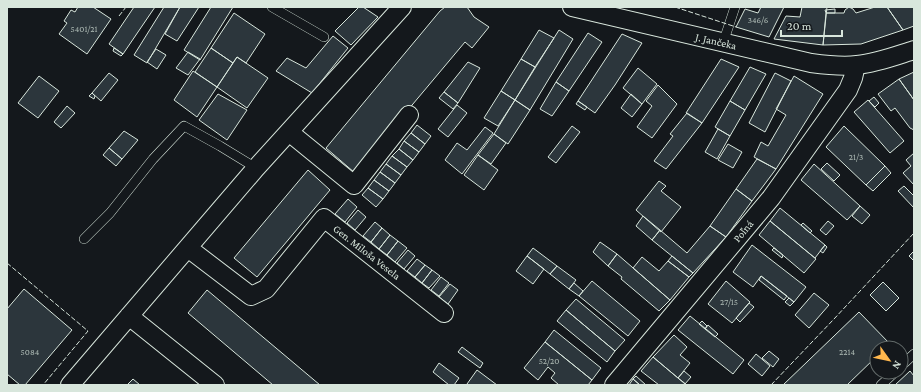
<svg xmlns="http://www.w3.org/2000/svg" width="921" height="392" viewBox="0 0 921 392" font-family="'Crimson Pro',serif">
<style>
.building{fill:#2c363c;stroke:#d8e6dc}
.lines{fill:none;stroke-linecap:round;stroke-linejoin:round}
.service-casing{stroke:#d8e6dc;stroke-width:10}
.minor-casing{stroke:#d8e6dc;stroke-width:20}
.service{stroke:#14181c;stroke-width:9}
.minor{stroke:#14181c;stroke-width:18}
.fence{stroke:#d8e6dc;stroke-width:1;stroke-dasharray:5 2;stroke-linecap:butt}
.labels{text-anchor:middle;stroke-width:3;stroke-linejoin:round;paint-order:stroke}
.number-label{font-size:9px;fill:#adbab4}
.street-label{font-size:11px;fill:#d8e6dc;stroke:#14181c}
</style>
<rect width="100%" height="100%" fill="#14181c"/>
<path class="building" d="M78,7H93L111,19L87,54L59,34L67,23L64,21L71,10L75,12Z
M134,7H155L123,54L109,44Z
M164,7H180L147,63L134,55Z
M180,7H199L177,41L165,34Z
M211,7H233L200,60L184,50Z
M359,7H363L378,17L351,45L335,31Z
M445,7H467L474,17L489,27L472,48L465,42L355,173L326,148L440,11Z
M761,7H784L769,37L736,27L745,9L758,13Z
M802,7H827L823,45L774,39L786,16L800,17Z
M849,7L853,9L856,13L875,7H887L903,30L861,44L823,45L826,13H844L845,10Z
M887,7H914V26L903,30Z
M835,9V13H826L825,10Z
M234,13L265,34L246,63L237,57L233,63L211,48Z
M539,30L554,38L535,67L521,59Z
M559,30L573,39L530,110L515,100Z
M588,33L602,42L569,91L556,82Z
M622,34L642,43L615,85L595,113L578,101Z
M333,36L348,48L312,93L276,71L287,58L306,68Z
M114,48L123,54L121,56L113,51Z
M211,48L233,63L217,87L195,72Z
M156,49L166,55L157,69L147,62Z
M188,52L200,59L188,75L176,68Z
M237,57L268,78L247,108L217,87Z
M521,59L535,67L515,100L501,91Z
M721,59L739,67L702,123L686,113Z
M468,62L480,68L458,103L444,92Z
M750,67L766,74L745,110L730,101Z
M638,68L657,84L642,104L623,88Z
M193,71L217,87L197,117L174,100Z
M914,72V100L899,79Z
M109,73L118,80L101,101L92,93Z
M775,73L791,81L765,132L749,123Z
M39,76L59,91L38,118L18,103Z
M794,76L823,94L776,169L754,157L761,142L768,146L786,115L776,109Z
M899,79L914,100V130L910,128L895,108L891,111L878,94Z
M556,82L569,91L552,116L540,109Z
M658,85L677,104L652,138L637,127L652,106L646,101Z
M501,91L515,100L498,126L484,118Z
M444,92L458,103L453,109L439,98Z
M92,93L95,96L94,99L89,96Z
M218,94L247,110L227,140L199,120Z
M631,94L642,104L632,117L621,108Z
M874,97L879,103L875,107L869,101Z
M515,100L530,110L508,144L494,134Z
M868,100L904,141L890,153L854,112Z
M578,101L587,107L585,110L576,104Z
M730,101L745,110L730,136L715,127Z
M457,105L467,113L448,137L438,129Z
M67,106L75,113L61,128L54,122Z
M687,113L702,123L666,169L654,161L673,136L670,134Z
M417,125L431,136L425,144L411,133Z
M572,126L580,132L556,163L548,157Z
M844,126L885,166L866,185L826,147Z
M485,127L493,133L462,174L445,160L457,143L467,150Z
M718,129L730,136L717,159L705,152Z
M124,131L138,140L122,159L109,148Z
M411,133L425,144L419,152L404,141Z
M494,134L506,143L491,164L478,155Z
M404,141L419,152L413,160L399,149Z
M728,144L742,152L733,168L718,160Z
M109,148L122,159L116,166L103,155Z
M399,149L413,160L407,167L392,156Z
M914,153V185L903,173L911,166L906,160Z
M478,155L498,170L484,190L464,175Z
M392,156L407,167L401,175L386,164Z
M757,159L776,169L752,201L736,189Z
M827,163L840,175L834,181L821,169Z
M386,164L401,175L395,183L380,172Z
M814,164L860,206L847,220L801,180Z
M885,166L891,173L873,191L866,185Z
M308,170L330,190L257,277L234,258Z
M380,172L395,183L389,191L374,180Z
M374,180L389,191L383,199L368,188Z
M659,181L666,186L661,191L681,207L661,232L636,210Z
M904,186L914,196V208L898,191Z
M368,188L383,199L376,207L362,195Z
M736,189L752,201L726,237L710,226Z
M348,199L357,207L345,222L335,214Z
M860,206L870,215L862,224L852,216Z
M780,208L825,245L815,258L770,221Z
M358,210L366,217L355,230L347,223Z
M643,216L660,230L652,240L636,226Z
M770,221L816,259L804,273L759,235Z
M828,221L834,226L826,235L820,230Z
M375,222L382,228L371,242L363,236Z
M803,223L812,231L810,233L801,225Z
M710,226L726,237L693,273L652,240L660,230L687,253Z
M382,228L390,235L379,249L371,242Z
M390,235L398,241L387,255L379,249Z
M398,241L407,248L395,262L387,255Z
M600,242L617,254L608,266L593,252Z
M752,245L806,287L794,302L761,276L753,287L733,272Z
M825,245L827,247L823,253L820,251Z
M533,248L557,266L550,274L527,256Z
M774,248L783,255L782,258L772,250Z
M408,250L415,256L404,269L397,263Z
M914,251V261L909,256Z
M617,254L670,300L659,311L621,279L622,277L608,266Z
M527,256L544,269L533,284L516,271Z
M672,256L693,273L689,277L668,261Z
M642,257L659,271L668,261L689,277L670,300L633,268Z
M417,259L425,265L415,277L407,271Z
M425,265L432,270L422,283L415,277Z
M557,266L576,280L569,289L550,274Z
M432,270L440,276L429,288L422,283Z
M761,276L787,296L784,300L759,280Z
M441,277L449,283L439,296L431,290Z
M592,281L640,321L628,336L579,296Z
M726,281L750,302L732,323L708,304Z
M883,282L899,298L886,311L870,295Z
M574,283L583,291L579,296L569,289Z
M450,284L458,290L448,304L439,297Z
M24,289L72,330L25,385H20L7,374V309Z
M207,290L320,385H273L188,313Z
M814,293L829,305L809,328L795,315Z
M789,298L794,302L790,306L785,302Z
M576,299L625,340L615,351L566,310Z
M749,303L754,307L740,322L736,318Z
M566,310L615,351L607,362L557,321Z
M859,312L890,344L885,348H877V356L847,385H783Z
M690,316L744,360L733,374L678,330Z
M702,321L707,326L705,329L699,324Z
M708,325L718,334L715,337L705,329Z
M554,330L601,368L592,380L545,342Z
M674,335L687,347L680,355L690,363L678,378L653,357Z
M545,342L592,380L588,385H559L551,378L555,373L548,367L538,380L524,368Z
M462,347L483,363L480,368L458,352Z
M769,351L779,359L773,367L762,358Z
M756,354L770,366L762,376L748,364Z
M653,357L678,378L687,385H659L641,371Z
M439,363L459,378L454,385H449L433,372Z
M477,370L497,385H468L467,384Z
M684,371L691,377L685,384L678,378Z
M910,371L914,376V385H895Z
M636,376L646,385H640L633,379Z
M133,379L140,385H127Z
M633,379L640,385H629Z"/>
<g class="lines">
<defs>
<path id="service" d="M272,7L324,37
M723,43L735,7
M84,239L110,213L153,159L184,126L220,146L256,168
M901,366L914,354
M881,385L895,372"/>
<path id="minor" d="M572,7L811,63C826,65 842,67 857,65C877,63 895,56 914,50
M289,132L354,185L409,115
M188,248L251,296L266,289L324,218L444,313
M129,316L215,385
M70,385L256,168L402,7
M614,385L771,198L848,90L853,78L856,65"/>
</defs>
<use href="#service" class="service-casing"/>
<use href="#minor" class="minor-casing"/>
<use href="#service" class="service"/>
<use href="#minor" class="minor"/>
<path class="fence" d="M675,7L736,27
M119,16L126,7
M7,263L88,331L43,385
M771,385L834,319L914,233"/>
</g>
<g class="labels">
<g class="number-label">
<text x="758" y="23">346/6</text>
<text x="84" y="32">5401/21</text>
<text x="856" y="160">21/3</text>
<text x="729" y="305">27/15</text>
<text x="30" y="355">5084</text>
<text x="847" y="355">2214</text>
<text x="549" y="364">52/20</text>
</g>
<g class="street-label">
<text transform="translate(716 41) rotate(13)" y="4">J. Jančeka</text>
<text transform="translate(743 231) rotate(-51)" y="4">Poľná</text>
<text transform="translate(367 252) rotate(38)" y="4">Gen. Miloša Vesela</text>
</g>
</g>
<rect width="921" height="392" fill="none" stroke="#d8e6dc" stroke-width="16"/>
<g transform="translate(889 360) rotate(123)"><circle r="19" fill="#14181c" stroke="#626a69"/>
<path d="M0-3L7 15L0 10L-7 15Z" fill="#ffb74d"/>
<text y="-6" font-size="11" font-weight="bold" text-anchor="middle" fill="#d8e6dc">N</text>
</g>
<path d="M781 30v6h61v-6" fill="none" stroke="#d8e6dc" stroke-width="2"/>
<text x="787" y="30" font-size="12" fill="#d8e6dc" stroke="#14181c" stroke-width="3" paint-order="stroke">20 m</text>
</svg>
